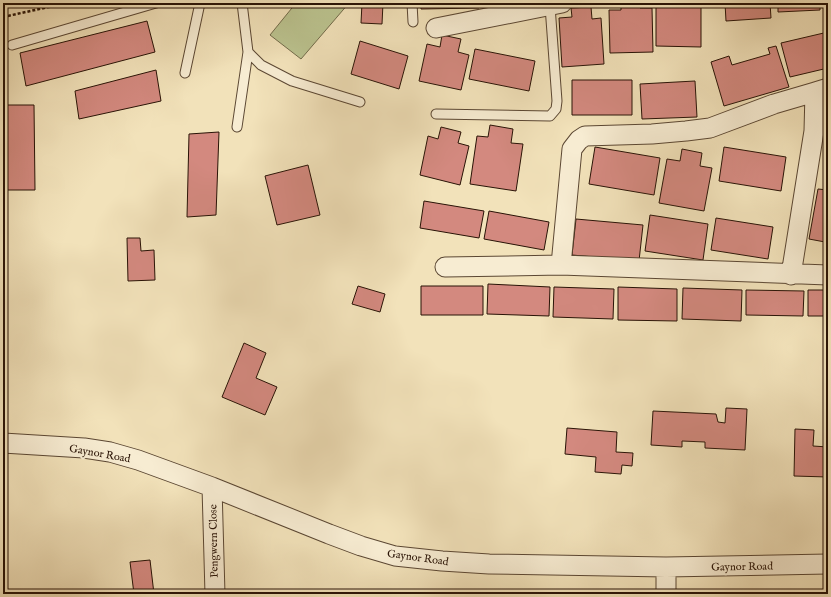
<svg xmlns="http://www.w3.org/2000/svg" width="831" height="597" viewBox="0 0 831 597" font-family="'IM FELL English',serif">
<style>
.green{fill:#bbc38f;stroke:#726b4a}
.building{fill:#d3897f;stroke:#291306}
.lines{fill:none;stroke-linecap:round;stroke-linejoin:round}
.service-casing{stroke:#5b4733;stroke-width:11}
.minor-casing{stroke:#5b4733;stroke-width:21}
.path{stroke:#291306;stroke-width:2.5;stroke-dasharray:3 2;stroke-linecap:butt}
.service{stroke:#f7ecd2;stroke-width:9}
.minor{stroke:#f7ecd2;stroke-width:19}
.labels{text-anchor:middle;stroke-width:4;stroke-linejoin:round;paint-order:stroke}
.street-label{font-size:11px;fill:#291306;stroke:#f7ecd2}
</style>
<rect width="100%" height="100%" fill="#f2e2ba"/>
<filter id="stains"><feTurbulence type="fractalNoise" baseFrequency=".005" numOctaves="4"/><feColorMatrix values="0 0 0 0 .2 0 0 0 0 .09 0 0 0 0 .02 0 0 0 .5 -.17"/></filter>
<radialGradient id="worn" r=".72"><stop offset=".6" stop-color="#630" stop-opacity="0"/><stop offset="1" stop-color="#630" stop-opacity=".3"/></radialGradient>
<path class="green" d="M296,3H349L301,59L270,35Z"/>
<path class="building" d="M362,3H383L382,24L361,23Z
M421,3H479V8L421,9Z
M621,3H640V8H652L653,52L610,53L609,10H621Z
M656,3H701V47L656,46Z
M725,3H770L771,18L726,21Z
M778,3H820V10L778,12Z
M591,7L592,19L601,18L604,64L562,67L559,18L572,17L571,8Z
M147,21L155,52L26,86L20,53Z
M828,32V68L790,77L781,43Z
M442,35L461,39L458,52L469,55L461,90L419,81L427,44L440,47Z
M360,41L408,56L399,89L351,74Z
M776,46L789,87L724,106L711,62L729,56L732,65L770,54L768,48Z
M475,49L535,61L529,91L469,79Z
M156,70L161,101L79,119L75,91Z
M572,80H632V115H572Z
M695,81L697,117L642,119L640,84Z
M4,105H34L35,190H6Z
M828,122V139H824Z
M490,125L513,129L511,143L523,144L516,191L470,184L477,136L488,137Z
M441,127L461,132L458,143L469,146L460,185L420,175L428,136L438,139Z
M219,132L216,215L187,217L189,134Z
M595,147L660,158L654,195L589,184Z
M724,147L786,157L781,191L719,181Z
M682,149L702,153L700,166L712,168L704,211L659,203L667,159L680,161Z
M308,165L320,215L277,225L265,176Z
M818,189L828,190V251L824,250L825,242L809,239Z
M424,201L484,211L479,238L420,228Z
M489,211L549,222L544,250L484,239Z
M650,215L708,224L703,260L645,251Z
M716,218L773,227L768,259L711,250Z
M576,219L643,225L639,261L572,255Z
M127,238H140L141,251L154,250L155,280L128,281Z
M488,284L550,287L549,316L487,314Z
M358,286L385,294L380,312L352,304Z
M421,286H483V315H421Z
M554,287L614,289L613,319L553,317Z
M618,287L677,289V321L618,320Z
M683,288L742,290L741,321L682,319Z
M746,290L804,291L803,316L746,315Z
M808,290H828V316H808Z
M244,343L266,353L256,378L277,387L265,415L222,397Z
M726,408L747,409L745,450L705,448V442L682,441V447L651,445L653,411L716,414L718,422L725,423Z
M567,428L617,432L616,452L633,453L632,466L622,465L621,474L595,472L596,457L565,454Z
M795,429L814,430L813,446L828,447V477L794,476Z
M150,560L154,594H134L130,562Z"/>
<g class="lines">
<defs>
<path id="service" d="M412,3L413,22
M12,45L156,3
M248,52L261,65L292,81L360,102
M185,73L200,3
M436,114L550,116L556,109L557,101L550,6
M237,127L248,52L242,3"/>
<path id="minor" d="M436,28L562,3
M561,265L572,149L579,140L585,136L652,134L686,131L710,128L774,104L815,92
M445,267L561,265L828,275
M791,275L814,131L815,92L828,88
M3,443L84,448L110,452L138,460L212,487L329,534L361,546L395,556L442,561L489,564L666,567L828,564
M212,487L215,594
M666,594V567"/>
</defs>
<use href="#service" class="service-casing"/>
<use href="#minor" class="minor-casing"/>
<path class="path" d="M3,17L67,3"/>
<use href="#service" class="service"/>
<use href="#minor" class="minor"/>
</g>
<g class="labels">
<g class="street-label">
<text transform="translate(100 453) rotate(10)" y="4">Gaynor Road</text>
<text transform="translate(213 541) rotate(-91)" y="4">Pengwern Close</text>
<text transform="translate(418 557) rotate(8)" y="4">Gaynor Road</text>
<text transform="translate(742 566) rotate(-1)" y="4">Gaynor Road</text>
</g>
</g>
<rect width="831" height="597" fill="none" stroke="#f2e2ba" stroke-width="16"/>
<rect x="4" y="4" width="823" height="589" fill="none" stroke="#291306" stroke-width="2"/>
<rect x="8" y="8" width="815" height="581" fill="none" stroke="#291306"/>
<rect width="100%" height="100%" filter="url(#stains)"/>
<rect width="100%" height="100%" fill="url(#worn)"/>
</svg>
